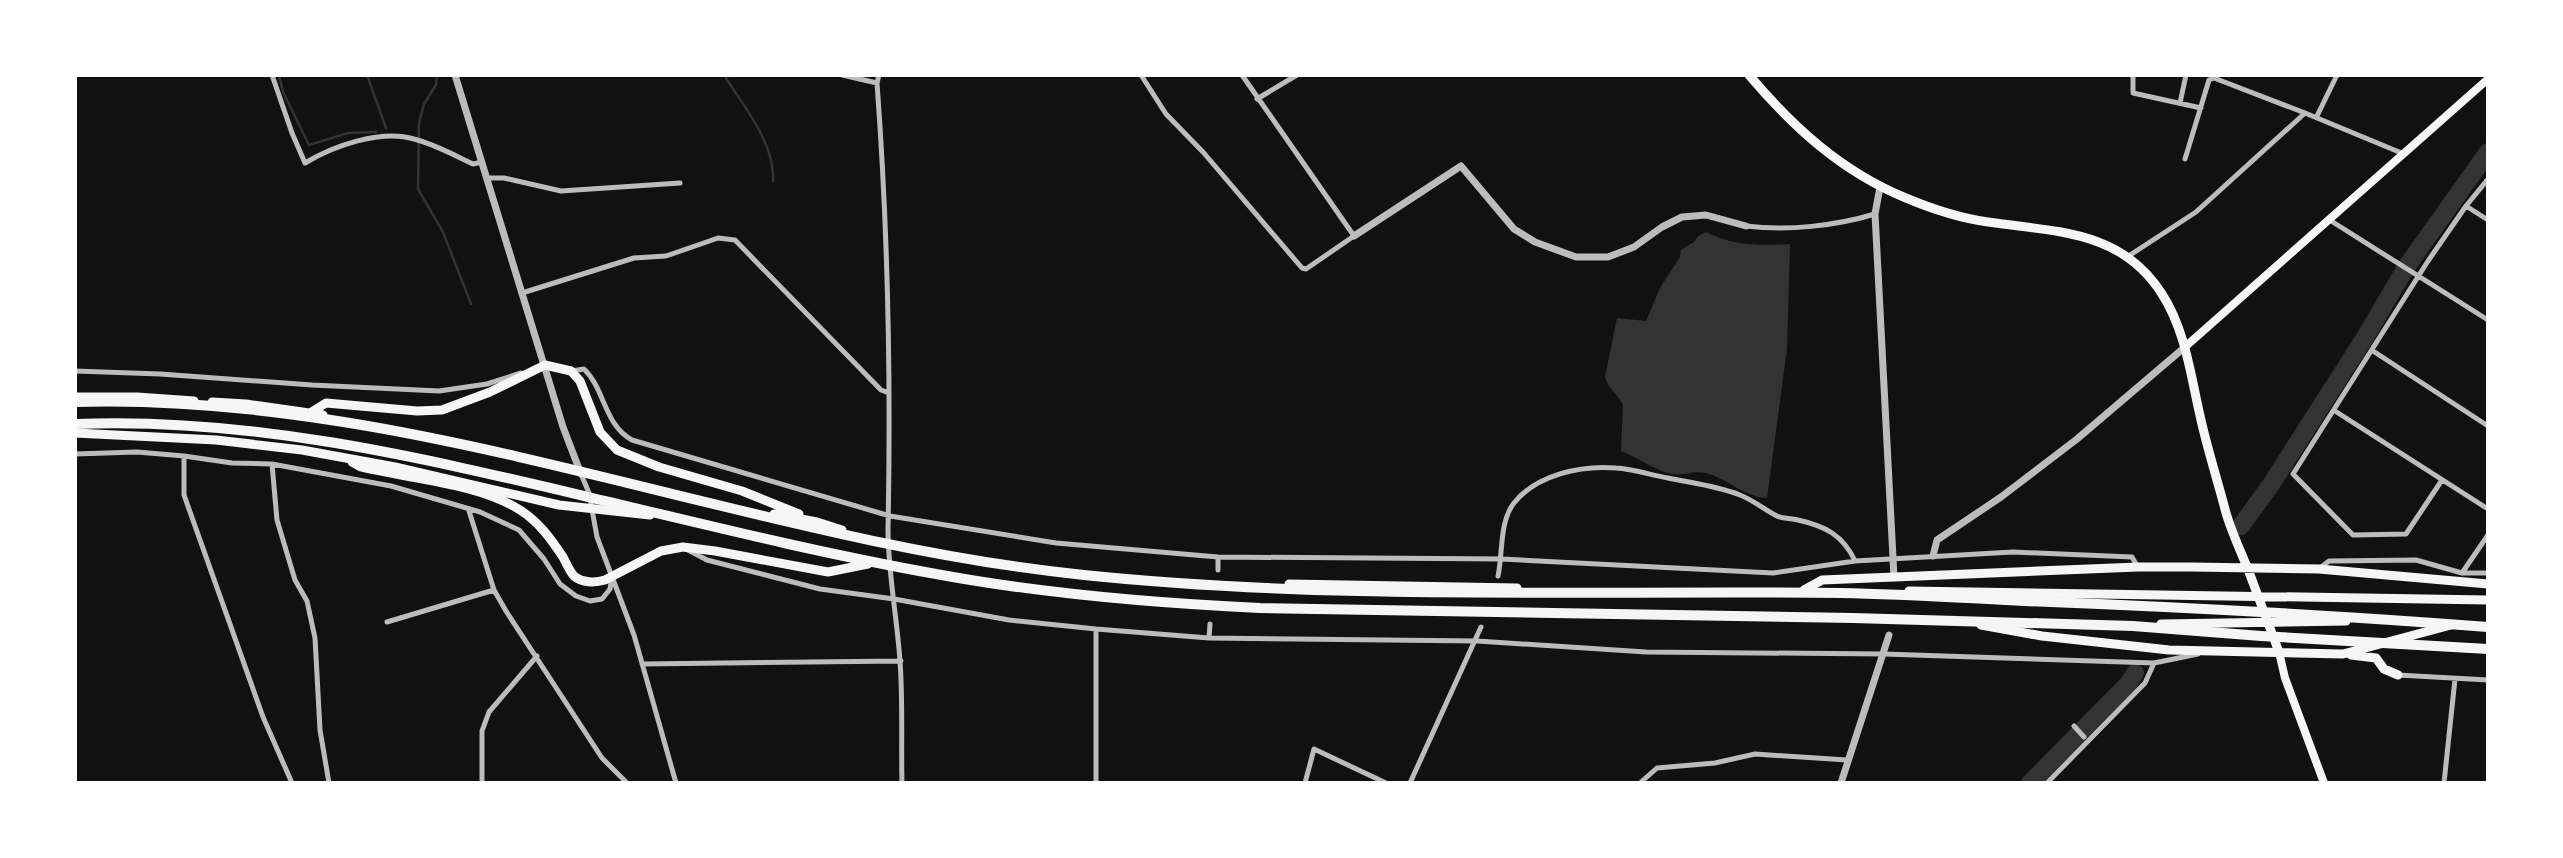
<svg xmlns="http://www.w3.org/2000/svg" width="2563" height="858" viewBox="0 0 2563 858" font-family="Spectral,serif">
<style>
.water{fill:#333}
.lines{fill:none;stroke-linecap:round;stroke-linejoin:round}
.stream{stroke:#333;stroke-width:2.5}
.river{stroke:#333;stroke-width:18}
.minor{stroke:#bcbcbc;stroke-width:5}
.tertiary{stroke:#bcbcbc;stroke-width:7}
.secondary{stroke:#f5f5f5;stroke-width:8}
.trunk{stroke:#f5f5f5;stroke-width:9}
.motorway{stroke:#f5f5f5;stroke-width:10}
</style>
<rect width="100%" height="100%" fill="#111"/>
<path class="water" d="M1706,232C1732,246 1761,246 1790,244L1787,349L1767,498C1744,497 1728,479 1706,473C1694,470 1683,476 1672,474C1655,470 1638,458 1621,451L1623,405C1618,394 1608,389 1605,377L1617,318L1646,321L1660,288L1680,257L1681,250L1694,242L1698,236Z"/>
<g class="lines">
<path class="stream" d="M279,75L283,92L309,145L348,133L376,132
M367,75L386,128
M437,75L436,85L424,104L419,123L418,189L443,232L471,304
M724,75C744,107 775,143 773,181"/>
<path class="river" d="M2241,526L2272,483L2364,339L2407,266L2488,152
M2030,783L2128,684L2135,673"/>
<path class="minor" d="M272,75L292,133L305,163C333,146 381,129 414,139C434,144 454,155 473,164L482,162
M842,75L877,83
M879,75L877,83C888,231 891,381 888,529C888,573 897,617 900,661C903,701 901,742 902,783
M1141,75L1166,114L1203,152L1302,268L1306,269L1354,236L1242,75
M2133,75V93L2201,108
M1257,99L1297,75
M2180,103L2186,75
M2317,116L2337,75
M2185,159L2209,80L2214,78L2305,113
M486,178H504L561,191L680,183
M2466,206L2488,220
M2328,219L2488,320
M1746,226C1788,231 1835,226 1875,214
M2127,257L2196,212L2305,113L2404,154
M522,293L634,258L666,256L718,238L735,240L881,390L889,393
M2373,351L2488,426
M75,371L160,374L312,385L439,391L487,384L521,373
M571,371L584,369C605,389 604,425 632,440L890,516L1056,543L1218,557L1502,559L1773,573L1855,561L2013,552L2132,557L2137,566
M2335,411L2488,509
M75,454L137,452L184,456L232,463L272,464L391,486L480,512L519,530L544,559L560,584L576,596L590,601L602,599L610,589L612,576
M184,456V495L263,717L292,783
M272,464L277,520L295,580L307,601L315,638L320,730L329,783
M581,474L589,493L597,537L634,635L676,783
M2442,480L2406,534L2353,535L2293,474L2428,261L2466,206L2488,179
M469,511L494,590L506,611L602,758L627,783
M686,549L707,560L820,589L894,599L1009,620L1096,629L1209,638L1477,641L1646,652L1884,654L2154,663L2198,654
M2320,568L2329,561L2416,560L2462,573H2488
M1218,570V557
M2462,573L2488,535
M1498,576C1503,554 1499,522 1514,503C1536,475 1581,465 1616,468C1633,469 1651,475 1668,478C1692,483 1717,486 1740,495C1753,500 1765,510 1777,516C1782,519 1791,518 1798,520C1825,526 1843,535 1855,561
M387,622L494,590
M1096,629V783
M1209,638L1210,624
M642,664L901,661
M2398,675L2488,680
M2074,726L2084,737
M482,783V731L489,712L537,656
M1305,783L1314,749L1386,783
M1410,783L1481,627
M1640,783L1657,768L1715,763L1755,754L1847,760
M2047,783L2145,683L2154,663
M2444,783L2455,679"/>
<path class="tertiary" d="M455,75L563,427L581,474
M1880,187L1875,214L1894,577
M1354,236L1461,166L1514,229L1535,242L1576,257H1608L1634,247L1662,227L1682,217L1706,215L1746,226
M1933,556L1937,540L2001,497L2077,439L2185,347
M1841,783L1889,635"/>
<path class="secondary" d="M2185,347L2488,79
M2279,652L2285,678L2324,783"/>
<path class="trunk" d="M1749,75C1793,127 1842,172 1906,198C1932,209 1960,218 1988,222C2054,232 2121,229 2162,294C2186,331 2191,378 2201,420C2208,451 2218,482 2226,513C2232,533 2241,552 2249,572C2259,598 2269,625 2279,652
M75,397H137L194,401
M212,402L246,404L323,415
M310,413L326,403L417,411L442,410L490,392L545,365L571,371L580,381L600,432L617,450L659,467L742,491L799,514
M75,433L216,440L302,450L395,467L559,505L650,515
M352,462L361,467C410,479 478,483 520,510C539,522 551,539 563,557C566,563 570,572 574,576C582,583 595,583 605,580L661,551L683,547L715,551L828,572L868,564
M774,514L817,522L842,530
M1289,584L1517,588
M1804,590L1822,580L2138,567H2192L2319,569L2488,584
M1909,591L2488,600
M2161,624L2346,621
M1981,625L2042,636L2169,650L2343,654L2451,625
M2351,655L2376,658L2384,669L2398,675"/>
<path class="motorway" d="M75,402C420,392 744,540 1084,575C1335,601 1589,590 1841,593C1902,594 1963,598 2024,601C2179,607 2333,615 2488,627
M75,424C266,416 451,465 635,508C735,532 835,556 936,574C1044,594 1151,603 1260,608L1853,618L2133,626L2261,636L2488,649"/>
</g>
<rect width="2563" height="858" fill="none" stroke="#ffffff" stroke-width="154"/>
</svg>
